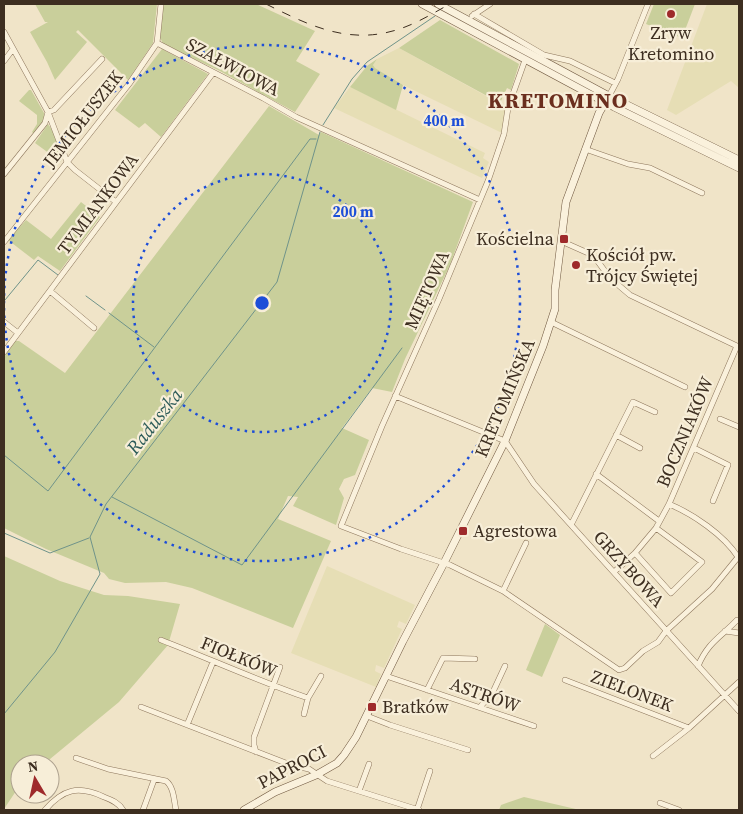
<svg xmlns="http://www.w3.org/2000/svg" width="743" height="814" viewBox="0 0 743 814" font-family="'Source Serif 4',serif">
<style>
.farmland{fill:#e6deb5}
.green{fill:#c9cf9b}
.lines{fill:none;stroke-linecap:round;stroke-linejoin:round}
.stream{stroke:#6f938a;stroke-width:1}
.street-casing{stroke:#8d765c;stroke-width:6}
.secondary-casing{stroke:#6f573f;stroke-width:8}
.street{stroke:#faf1dc;stroke-width:5}
.secondary{stroke:#faf1dc;stroke-width:7}
.rail{stroke:#3d2e20;stroke-width:1;stroke-dasharray:9 9;stroke-linecap:butt}
.ring{fill:none;stroke:#1d4ed8;stroke-width:2.5;stroke-dasharray:2.5 5}
.poi-dot{fill:#9e2a2b;stroke:#f7eed8;stroke-width:2}
.labels{text-anchor:middle;stroke-width:4.5;stroke-linejoin:round;paint-order:stroke}
.poi-label{font-size:18px;fill:#3d2e20;stroke:#f7eed8;text-anchor:start}
.street-label{font-size:18px;fill:#3d2e20;stroke:#f7eed8}
.water-label{font-size:19px;font-style:italic;fill:#2f5d5a;stroke:#f7eed8}
.district-label{font-size:22px;font-weight:bold;letter-spacing:1px;fill:#6b2e1e;stroke:#f7eed8}
.centre{fill:#1d4ed8;stroke:#f7eed8;stroke-width:2.5}
.ring-label{font-size:15px;text-anchor:middle;font-weight:bold;fill:#1d4ed8;stroke:#f7eed8;stroke-width:4.5;stroke-linejoin:round;paint-order:stroke}
</style>
<rect width="100%" height="100%" fill="#f0e4c8"/>
<path class="farmland" d="M707,4H739V88L731,81L676,115L667,110Z
M399,48L506,107L502,133L403,85L375,68L373,65L377,59Z
M350,87L485,153L483,158L489,162L482,178L334,108Z
M327,566L415,605L406,624L399,621L397,627L402,629L384,668L376,665L375,671L381,674L376,687L291,653Z"/>
<path class="green" d="M35,4H157L153,43L128,80L78,30L76,32L87,42L55,80L47,62L30,32L48,22H45Z
M163,4H256L315,31L296,61L320,74L295,112L218,70L164,45L159,36Z
M654,4H695L682,38L646,24Z
M440,20L519,64L511,90L507,88L500,103L399,48Z
M162,49L208,74L161,137L145,123L139,128L115,110Z
M377,59L373,65L375,68L403,85L396,110L350,87L367,66Z
M29,90H31L44,113V120L34,134L32,132L37,124V115L19,101Z
M269,106L319,135L321,132L473,202L450,265L405,359L392,392L372,388L342,428L369,440L355,475L344,479L339,489L344,498L336,525L293,506L298,497L288,496L278,519L331,541L293,628L192,588L166,582L125,583L109,579L104,573L46,549L4,528V357L15,341H19L65,373Z
M48,124C55,133 64,152 61,162L35,143Z
M81,202L100,217L60,271L38,256L34,260L8,240L26,220L51,239Z
M4,556L60,581L104,595L128,596L180,604L168,645L119,702L44,764H20V785L4,809Z
M545,624L560,635L542,677L526,670Z
M524,797L580,810H499L501,805Z"/>
<g class="lines">
<path class="stream" d="M323,125L352,79L367,62L435,16
M86,296L105,310
M5,300L38,260L58,275
M109,313L154,347
M4,455L48,491L310,139H316
M112,497L242,565L402,348
M4,533L50,553L89,538
M4,714L55,652L100,574L90,537L106,504L277,282L320,132"/>
<defs>
<path id="street" d="M474,14L544,55L570,61L615,83
M472,16L490,4
M4,32L48,112L54,110L102,59
M157,43L263,98L296,117L480,200
M525,60L508,108L504,134L488,181L439,299L382,426L341,526L401,549L450,565L503,591L619,670L625,668L643,651L658,642L666,631L712,589L739,556
M4,61L13,49
M609,96L618,79L648,4
M48,112L67,162L75,170L116,202
M585,149L628,164L650,168L702,193
M4,174L45,123L48,112
M561,241L588,253L596,259L610,278L630,295L739,347
M4,242L129,84L157,43L161,4
M50,291L94,328
M4,322L18,333
M551,322L685,387
M4,352L213,73
M395,396L505,441L534,484L739,711
M720,419L739,427
M616,435L640,448
M694,448L728,465L713,501
M596,474L659,521
M669,504C693,514 724,535 738,557
M571,525L633,402L655,412
M635,553L671,593L702,562L656,528
M614,572L635,553L656,528L669,504L737,346
M503,591L526,543
M725,631L739,633
M161,640C210,659 258,681 308,698
M698,666C708,642 721,637 737,620L739,621
M386,676L534,726
M565,680L689,728
M427,690L443,658L475,659
M141,707L291,765L309,769L327,781L419,810
M480,707L492,694L505,666
M304,714L308,698L321,676
M367,716L390,725L468,750
M187,725L213,662
M256,752L254,745V737L280,667
M653,756L689,728L739,682
M76,758L108,769L166,781C174,787 174,801 176,810
M359,791L369,764
M660,803L679,810
M45,810C63,789 78,785 104,797C112,800 119,803 123,810
M143,810L154,780
M417,810L430,771"/>
<path id="secondary" d="M422,4L614,107L739,168
M438,4L609,96L739,160
M244,810L275,792L316,775L337,763L344,755L356,737L403,641L444,563L505,441L543,346L555,309V290L566,202L599,113L609,96"/>
</defs>
<use href="#street" class="street-casing"/>
<use href="#secondary" class="secondary-casing"/>
<use href="#street" class="street"/>
<use href="#secondary" class="secondary"/>
<path class="rail" d="M266,4C312,27 353,47 405,27C421,21 435,12 450,4"/>
</g>
<g class="ring">
<circle cx="262" cy="303" r="129"/>
<circle cx="262" cy="303" r="258"/>
</g>
<g class="poi-dot">
<circle cx="671" cy="14" r="5"/>
<rect x="559" y="234" width="10" height="10" rx="2.5"/>
<circle cx="576" cy="265" r="5"/>
<rect x="458" y="526" width="10" height="10" rx="2.5"/>
<rect x="367" y="702" width="10" height="10" rx="2.5"/>
</g>
<g class="labels">
<g class="poi-label">
<text x="671" y="39" text-anchor="middle">Zryw<tspan x="671" dy="21">Kretomino</tspan></text>
<text x="554" y="245" text-anchor="end">Kościelna</text>
<text x="586" y="261">Kościół pw.<tspan x="586" dy="21">Trójcy Świętej</tspan></text>
<text x="473" y="537">Agrestowa</text>
<text x="382" y="713">Bratków</text>
</g>
<g class="street-label">
<text transform="translate(233 67) rotate(28)" y="6">SZAŁWIOWA</text>
<text transform="translate(83 119) rotate(-52)" y="6">JEMIOŁUSZEK</text>
<text transform="translate(98 204) rotate(-53)" y="6">TYMIANKOWA</text>
<text transform="translate(427 290) rotate(-66)" y="6">MIĘTOWA</text>
<text transform="translate(505 398) rotate(-67)" y="6">KRETOMIŃSKA</text>
<text transform="translate(685 432) rotate(-67)" y="6">BOCZNIAKÓW</text>
<text transform="translate(629 569) rotate(48)" y="6">GRZYBOWA</text>
<text transform="translate(239 657) rotate(22)" y="6">FIOŁKÓW</text>
<text transform="translate(632 691) rotate(21)" y="6">ZIELONEK</text>
<text transform="translate(485 695) rotate(19)" y="6">ASTRÓW</text>
<text transform="translate(292 767) rotate(-27)" y="6">PAPROCI</text>
</g>
<g class="water-label">
<text transform="translate(154 421) rotate(-52)" y="7">Raduszka</text>
</g>
<g class="district-label">
<text x="558" y="108">KRETOMINO</text>
</g>
</g>
<circle cx="262" cy="303" r="8" class="centre"/>
<g class="ring-label">
<text x="444" y="126">400 m</text>
<text x="353" y="217">200 m</text>
</g>
<rect width="743" height="814" fill="none" stroke="#3d2e20" stroke-width="10"/>
<g transform="translate(35 779) rotate(351)"><circle r="24" fill="#f7eed8" stroke="#ada18e"/>
<path d="M0-4L9 19L0 12L-9 19Z" fill="#9e2a2b"/>
<text y="-8" font-size="14" font-weight="bold" text-anchor="middle" fill="#3d2e20">N</text>
</g>
</svg>
